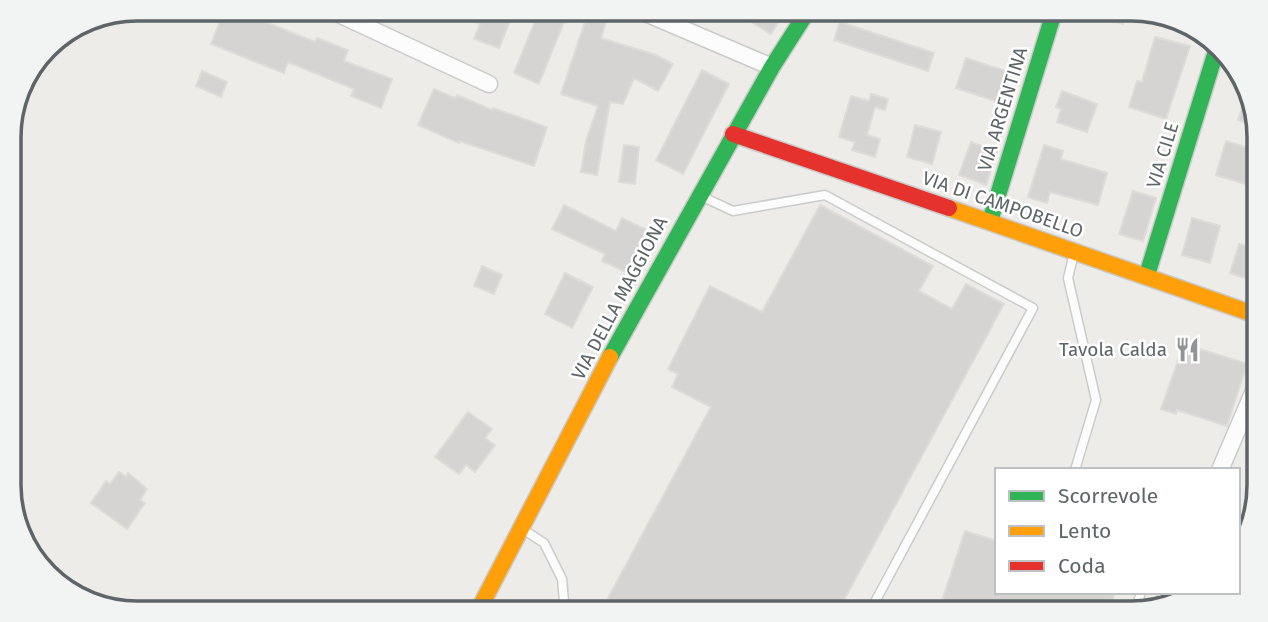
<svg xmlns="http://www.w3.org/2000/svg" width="1268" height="622" viewBox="0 0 1268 622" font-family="'Fira Sans',sans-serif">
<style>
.building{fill:#d6d4d3;stroke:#dedbd8;stroke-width:2}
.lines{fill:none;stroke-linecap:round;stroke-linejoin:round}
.lane-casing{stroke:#cacbcb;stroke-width:11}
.street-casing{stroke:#cacbcb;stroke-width:19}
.fast-casing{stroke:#c9caca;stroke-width:19}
.slow-casing{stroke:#c9caca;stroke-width:19}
.jam-casing{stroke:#c9caca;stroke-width:19}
.lane{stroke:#fcfcfc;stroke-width:8}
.street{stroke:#fcfcfc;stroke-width:16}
.fast{stroke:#30b455;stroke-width:16}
.slow{stroke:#ff9f0a;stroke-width:16}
.jam{stroke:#e5322d;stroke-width:16}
.labels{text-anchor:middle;stroke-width:5;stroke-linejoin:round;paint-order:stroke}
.street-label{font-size:19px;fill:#5d6568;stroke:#fff}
.poi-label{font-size:19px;fill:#5d6568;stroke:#fff;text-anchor:end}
.rim{fill:none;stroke:#5d6568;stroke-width:3.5}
</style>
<rect width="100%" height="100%" fill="#eeece9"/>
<path class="building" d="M225,9H256L253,17L315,42L317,38L348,50L344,61L392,79L381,108L351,96L354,89L288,62L284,73L211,44Z
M443,9H515L499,48L474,39L480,24Z
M540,9H553L567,14L539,84L514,73Z
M751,9H787L771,34L745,18Z
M1084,9H1127L1123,24L1083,12Z
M588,13L607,19L601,38L656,55L673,64L658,91L634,78L623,104L610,102L597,175L581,172L586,141L598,106L561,94Z
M840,22L934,53L928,71L834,40Z
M1155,37L1190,46L1166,119L1129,107L1137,81L1142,82Z
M966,58L1008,72L998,102L956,88Z
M702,70L729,84L683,174L656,160Z
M202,71L227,82L221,97L196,86Z
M434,89L455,98L457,95L492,110L493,108L547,127L534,166L460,141L459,143L418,125Z
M1062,91L1097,104L1087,132L1057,122L1061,109L1056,107Z
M1248,93L1258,121V127L1238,120Z
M871,94L888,99L885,110L875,107L867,135L880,139L875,157L852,150L855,142L839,137L851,96L869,101Z
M915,125L941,132L932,164L907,157Z
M1226,141L1258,151V188L1216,175Z
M971,142L997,151L986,185L959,175Z
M624,145L639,147L635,184L619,182Z
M1044,145L1063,151L1061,159L1107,173L1098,205L1050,192L1047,203L1028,197Z
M1133,191L1156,198L1143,241L1119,234Z
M564,205L616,231L622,218L649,231L628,273L602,261L605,254L552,229Z
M820,205L933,266L919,291L952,309L966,284L1004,304L837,613H600L711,407L672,387L678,374L668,369L710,286L762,312Z
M1192,218L1220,226L1210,263L1182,255Z
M1239,244L1259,250V283L1230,273Z
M482,266L502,275L494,294L474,286Z
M565,273L593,287L572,328L545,314Z
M1184,344L1247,364L1227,426L1177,410L1176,414L1161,409Z
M468,412L492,429L485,438L495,445L475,472L466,465L459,474L435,457Z
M119,472L126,477L128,473L147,489L140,500L145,503L127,529L91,503L106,481L110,484Z
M965,531L997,541V592H1115L1108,613H938Z"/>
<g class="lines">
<defs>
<path id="lane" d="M703,197L733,211L825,195L1033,308L869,613
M1074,253L1068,278L1096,400L1075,470
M524,530L544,543L562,579L565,613
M1135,613L1141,592"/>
<path id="street" d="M328,9L489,84
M636,9L772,67
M1220,470L1259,379
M1163,605L1168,592"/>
<path id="fast" d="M990,221L1055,9
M1147,275L1217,48
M610,357L772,67L809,9"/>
<path id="slow" d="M949,208L1259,316
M477,613L610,357"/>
<path id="jam" d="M733,134L949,208"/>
</defs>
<use href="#lane" class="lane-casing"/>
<use href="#street" class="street-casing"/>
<use href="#fast" class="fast-casing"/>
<use href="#slow" class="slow-casing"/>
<use href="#jam" class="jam-casing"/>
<use href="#lane" class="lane"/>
<use href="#street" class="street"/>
<use href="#fast" class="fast"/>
<use href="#slow" class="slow"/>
<use href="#jam" class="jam"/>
</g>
<defs>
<symbol id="restaurant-bare" viewBox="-9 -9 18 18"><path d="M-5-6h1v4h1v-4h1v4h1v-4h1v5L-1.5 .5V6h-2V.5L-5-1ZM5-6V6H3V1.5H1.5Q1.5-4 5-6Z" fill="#909495" stroke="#fff" stroke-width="2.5" paint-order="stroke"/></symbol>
</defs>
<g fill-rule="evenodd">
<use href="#restaurant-bare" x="1170" y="332" width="35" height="35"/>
</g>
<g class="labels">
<g class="street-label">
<text transform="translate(1002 109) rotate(-73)" y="7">VIA ARGENTINA</text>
<text transform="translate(1162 155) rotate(-73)" y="7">VIA CILE</text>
<text transform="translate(1003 204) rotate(19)" y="7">VIA DI CAMPOBELLO</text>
<text transform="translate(619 298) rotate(-62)" y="7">VIA DELLA MAGGIONA</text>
</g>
<g class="poi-label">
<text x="1167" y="356">Tavola Calda</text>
</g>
</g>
<path d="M0 0H1268V622H0ZM137 21H1131A116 116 0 0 1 1247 137V485A116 116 0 0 1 1131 601H137A116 116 0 0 1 21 485V137A116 116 0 0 1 137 21Z" fill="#f2f3f3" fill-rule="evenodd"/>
<path class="rim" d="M137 21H1131A116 116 0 0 1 1247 137V485A116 116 0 0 1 1131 601H137A116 116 0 0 1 21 485V137A116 116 0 0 1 137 21Z"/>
<rect x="995" y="468" width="245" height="126" fill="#ffffff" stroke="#bec1c3" stroke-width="2"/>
<rect x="1009" y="491" width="35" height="10" fill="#30b455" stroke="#bec1c3" stroke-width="2"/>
<text x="1058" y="503" font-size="21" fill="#5d6568">Scorrevole</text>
<rect x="1009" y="526" width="35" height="10" fill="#ff9f0a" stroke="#bec1c3" stroke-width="2"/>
<text x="1058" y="538" font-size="21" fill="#5d6568">Lento</text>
<rect x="1009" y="561" width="35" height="10" fill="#e5322d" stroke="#bec1c3" stroke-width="2"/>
<text x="1058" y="573" font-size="21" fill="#5d6568">Coda</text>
</svg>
